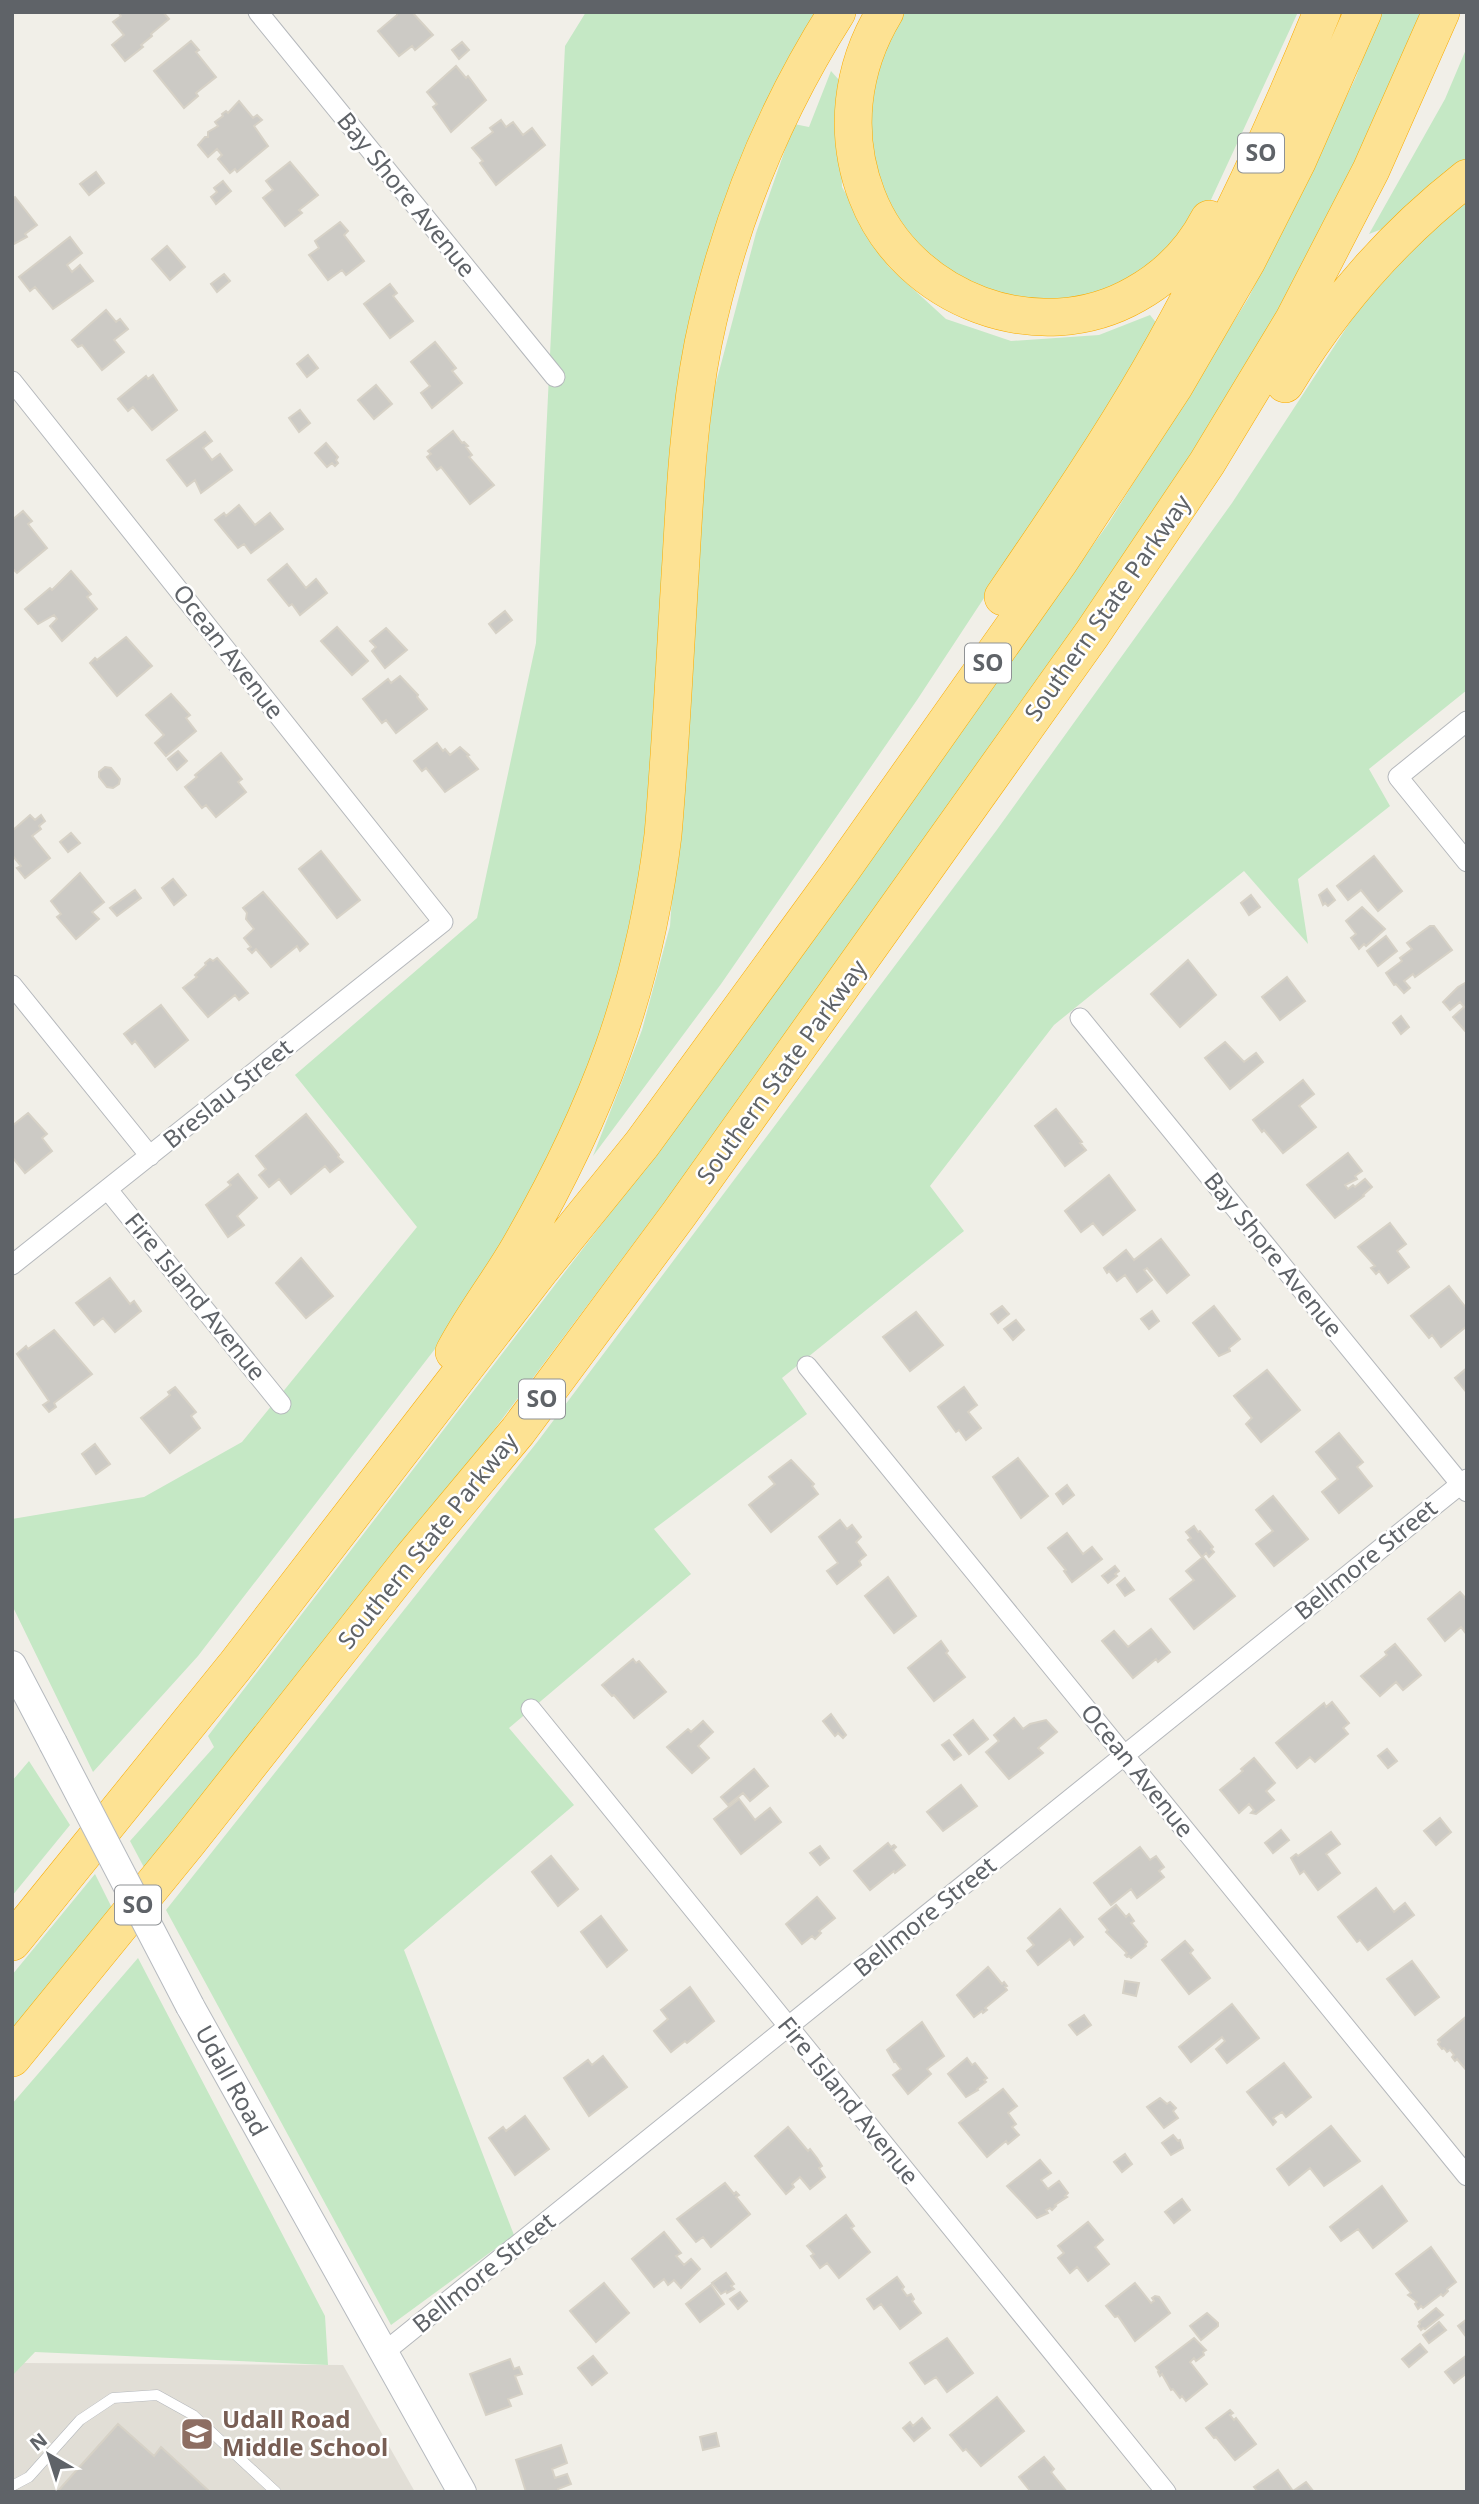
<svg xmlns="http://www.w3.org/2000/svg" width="1479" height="2504" viewBox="0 0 1479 2504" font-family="'Noto Sans',sans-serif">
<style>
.education{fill:#e1ded6}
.green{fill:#c5e8c5}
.building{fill:#cccac5;stroke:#d6d1c6;stroke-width:2}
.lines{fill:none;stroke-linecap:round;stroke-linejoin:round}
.lane-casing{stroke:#b5b8bc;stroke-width:11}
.street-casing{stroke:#b5b8bc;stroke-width:21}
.secondary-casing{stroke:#b6babf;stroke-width:30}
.highway-casing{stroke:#f9ab00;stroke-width:38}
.lane{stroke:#fff;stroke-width:10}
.street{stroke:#fff;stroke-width:19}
.secondary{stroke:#fff;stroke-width:28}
.highway{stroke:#fde293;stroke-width:37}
.secondary-bridge-casing{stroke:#b6babf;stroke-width:30;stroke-linecap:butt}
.secondary-bridge{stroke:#fff;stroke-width:28}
.labels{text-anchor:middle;stroke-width:5;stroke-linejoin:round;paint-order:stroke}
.shield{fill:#fff;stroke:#8f9295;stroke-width:2}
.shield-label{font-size:23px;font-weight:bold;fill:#5f6368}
.street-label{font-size:24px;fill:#5f6368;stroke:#fff}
.education-label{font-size:24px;font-weight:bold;fill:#785e54;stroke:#fff;text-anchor:start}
</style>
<rect width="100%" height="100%" fill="#f1efe8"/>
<path class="education" d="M23,2363L343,2365L415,2492H12V2375Z"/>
<path class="green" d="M586,12H828L704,293L642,944L577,1136L482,1288L198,1656L93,1772L12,1605V1519L144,1497L242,1442L417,1227L295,1075L477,918L536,643L565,46Z
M902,12H1298L1196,232L1160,270L1075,309L988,303L918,255L873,180L868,89Z
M1380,12H1424L1310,262L1137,543L726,1120L482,1446L147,1873L130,1841L214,1747L208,1736L698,1099L1108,524L1249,297L1356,77Z
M1467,47V162L1382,229L1369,234L1445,99Z
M831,71L839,80L842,187L888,266L946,319L1011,341L1099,335L1150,315L1158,325L1147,350L917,700L721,984L593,1156L642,1030L670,926L697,559L713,394L756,233L794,124L809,127Z
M1467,193V690L1369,769L1390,806L1298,879L1308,944L1244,871L1054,1025L930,1186L964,1231L782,1378L807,1414L654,1529L691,1574L509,1728L574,1805L404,1950L514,2235L391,2325L166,1910L538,1441L996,831L1232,503L1373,287Z
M29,1761L70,1825L12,1896V1781Z
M95,1874L113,1910L12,2030V1975Z
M138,1958L325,2316L328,2365L35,2352L12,2376V2104Z"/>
<path class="building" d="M118,12H163L169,19L151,34L152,36L141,45L143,47L125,61L112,45L124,35L113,22L121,16Z
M397,12H412L433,35L415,50L412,46L399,56L378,31L397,15Z
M191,41L199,50L196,52L216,77L196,93L198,96L184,108L154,71Z
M462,42L469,50L459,59L452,50Z
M456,66L466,78L468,76L486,100L451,132L433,107L437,104L427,92Z
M239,101L253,118L257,115L262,120L254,126L268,146L237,172L235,169L230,173L218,159L222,155L217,149L208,157L198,145L205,137H208V132L218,126L215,122L223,116L222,114L226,111L228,113Z
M501,120L506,127L513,122L523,135L532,128L545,145L496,185L480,163L483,161L472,148L493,132L490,128Z
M290,162L318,195L299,210L302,213L285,226L263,198L273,190L266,181Z
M96,172L104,183L89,195L80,184Z
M223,181L231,191L216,204L211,197L217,192L214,188Z
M15,197L37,225L25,234L27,237L12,245V199Z
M340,222L348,231L344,235L364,261L346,275L342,270L328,280L309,255L319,248L315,241Z
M70,237L82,253L67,265L72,272L80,265L93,281L53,309L35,287L30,291L19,277Z
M167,246L185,267L170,280L152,259Z
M224,274L230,281L217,292L211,284Z
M390,284L397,293L393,296L413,321L390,338L364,304Z
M106,310L116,322L120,319L128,329L114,340L124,352L102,370L82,345L78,347L72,340Z
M435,342L456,368L452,371L462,383L432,408L421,393L430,386L411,362Z
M308,355L318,368L307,377L297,364Z
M153,375L177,410L152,430L133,407L128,411L118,399L146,376L148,379Z
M376,385L392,404L374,419L358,400Z
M300,410L310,423L299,432L289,418Z
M453,431L462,443L464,442L468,446L466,447L472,455L469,457L494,485L470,504L441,467L437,470L427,457L431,454L428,451Z
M205,432L212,441L203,448L212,460L220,454L232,470L201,493L195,480L187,486L167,460Z
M326,443L338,457L336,460L338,463L335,466L332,463L327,467L315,453Z
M239,505L255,525L270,513L283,529L251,553L244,544L238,548L215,520L224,513L226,516Z
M23,511L32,521L28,524L47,548L17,573L12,568V520Z
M287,564L306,588L316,579L327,593L300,615L292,604L289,606L268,580Z
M71,571L91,594L87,597L97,609L62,641L50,626L57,619L54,615L38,624L25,609L50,588L52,590Z
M505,611L512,620L496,633L489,624Z
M337,627L368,661L352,675L321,641Z
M386,628L407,650L385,668L372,651L376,647L370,641Z
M126,637L152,666L117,696L90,663L95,658L97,660Z
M400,676L418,695L417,697L427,709L396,733L386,720L382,723L363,699L388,679L391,683Z
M171,694L190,715L186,718L196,731L166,756L155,743L164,735L146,715Z
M437,743L443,751L445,749L450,755L460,747L469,755L467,756L478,769L445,792L426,768L422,771L414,761Z
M178,751L187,761L177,770L168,759Z
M221,753L242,779L238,782L246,792L216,817L206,805L202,808L185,787L197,777L195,775Z
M105,767L111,768L120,779L119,784L113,788L107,787L99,777V772Z
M30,815L35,820L41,815L45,821L39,826L41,829L32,836L50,858L25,878L17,868L21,866L12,855V831Z
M71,833L80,843L68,852L60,842Z
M321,851L360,900L337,918L299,869Z
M1374,856L1402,891L1378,911L1361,890L1348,900L1337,886Z
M80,873L104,902L92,912L99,919L76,939L57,917L61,914L51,901Z
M173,879L186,895L174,905L162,888Z
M1327,889L1335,900L1328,906L1325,903L1323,905L1319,895Z
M135,890L141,898L117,916L110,908Z
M263,892L308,944L300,951L297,946L271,967L256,949L252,953L248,949L251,947L244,938L254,929L246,919L247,913L243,908Z
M1251,895L1260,907L1249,915L1241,903Z
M1362,907L1385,929L1366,946L1364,944L1359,949L1351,938L1356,934L1346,921Z
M1430,926H1434L1452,950L1415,977L1413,974L1404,981L1410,988L1404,993L1396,984L1394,985L1386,973L1402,961L1400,958L1412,949L1407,943Z
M1386,936L1397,951L1378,966L1367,951Z
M217,958L248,993L239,1000L235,995L208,1017L183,988L197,977L195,975L206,965L205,963L210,959L213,961Z
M1188,960L1216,995L1180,1027L1151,994Z
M1287,977L1305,1001L1280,1020L1262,997Z
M1467,982V1033L1453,1017L1464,1007L1460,1002L1450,1010L1443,1002L1458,987Z
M161,1005L188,1040L155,1067L135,1041L132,1044L124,1034Z
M1401,1016L1409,1027L1401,1034L1393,1023Z
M1225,1042L1244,1062L1256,1053L1263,1062L1230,1089L1205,1058Z
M1303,1080L1314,1094L1299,1106L1316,1127L1283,1153L1264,1130L1262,1132L1253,1120Z
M1056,1109L1082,1142L1080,1143L1086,1150L1065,1166L1035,1126Z
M28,1113L47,1134L42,1138L52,1151L25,1173L12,1157V1126Z
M306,1114L339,1155L338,1157L343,1162L330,1172L325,1166L291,1194L279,1179L269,1187L259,1175L266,1169L256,1156Z
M1348,1153L1362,1171L1355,1176L1357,1179L1345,1185L1348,1189L1353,1185L1355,1187L1365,1179L1372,1187L1363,1195L1364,1196L1335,1218L1307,1185Z
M238,1174L257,1198L237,1216L244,1225L228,1237L206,1205L231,1185L228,1182Z
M1109,1175L1135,1210L1103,1235L1093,1223L1081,1232L1065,1211Z
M1390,1223L1406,1244L1397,1251L1409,1267L1388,1283L1379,1271L1376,1274L1371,1268L1375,1266L1358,1247Z
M1161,1239L1189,1275L1167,1293L1147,1268L1144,1270L1152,1280L1137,1292L1125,1275L1117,1281L1109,1271L1107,1273L1104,1268L1126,1250L1134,1260Z
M301,1258L333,1296L306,1318L276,1283Z
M110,1278L130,1304L134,1301L141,1311L115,1332L103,1318L94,1325L76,1303Z
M1449,1286L1467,1309V1326L1441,1347L1432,1335L1429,1338L1411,1316Z
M1002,1306L1009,1314L998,1323L991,1314Z
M1214,1306L1240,1339L1229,1348L1230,1351L1219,1356L1193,1323Z
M1152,1311L1159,1321L1149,1329L1141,1319Z
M916,1312L943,1345L910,1371L883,1337Z
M1016,1320L1024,1330L1013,1340L1004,1329Z
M54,1330L92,1374L54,1403L56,1407L49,1412L43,1405L49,1401L17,1354L26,1346L28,1349Z
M1467,1368V1393L1455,1378Z
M1267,1370L1300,1410L1261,1442L1246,1424L1252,1418L1234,1396Z
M175,1387L196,1412L191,1416L200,1428L170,1453L141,1418L170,1395L168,1392Z
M964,1387L977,1405L968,1412L981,1428L966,1440L959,1430L956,1432L938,1407Z
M1339,1433L1363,1462L1357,1467L1372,1486L1339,1513L1322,1492L1338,1479L1316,1452Z
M95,1444L110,1464L96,1474L82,1454Z
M1018,1458L1048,1496L1021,1518L993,1477Z
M791,1460L814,1484L812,1486L818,1494L771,1532L749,1505L775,1484L769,1477Z
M1067,1485L1074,1495L1063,1504L1056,1494Z
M1273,1496L1308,1539L1274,1566L1256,1544L1273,1531L1256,1510Z
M840,1520L847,1529L852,1525L861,1537L856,1542L866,1555L859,1561L861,1565L837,1584L827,1571L838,1563L819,1537Z
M1194,1526L1198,1532L1200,1531L1213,1547L1211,1549L1214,1552L1209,1557L1206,1553L1202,1557L1188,1540L1191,1538L1186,1532Z
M1067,1533L1083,1554L1092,1547L1102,1559L1072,1582L1064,1571L1066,1570L1048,1548Z
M1203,1557L1235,1596L1194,1629L1170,1599L1194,1580L1186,1571Z
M1115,1566L1119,1571L1115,1574L1117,1576L1108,1583L1102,1576Z
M888,1577L916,1616L894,1633L865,1596Z
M1125,1578L1134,1590L1125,1596L1117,1585Z
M1460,1592L1467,1600V1635L1461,1627L1445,1641L1428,1619Z
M1151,1629L1170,1652L1158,1662L1156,1659L1133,1678L1102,1641L1114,1631L1128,1647Z
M941,1641L948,1651L946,1653L965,1677L934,1701L908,1668Z
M1395,1644L1421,1675L1403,1690L1396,1682L1380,1696L1361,1676L1387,1655L1385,1652Z
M633,1659L636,1663L639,1661L666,1692L634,1718L614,1695L612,1696L602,1685Z
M1332,1702L1349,1723L1343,1728L1348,1734L1315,1762L1310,1757L1297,1768L1276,1743L1324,1703L1326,1707Z
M831,1714L846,1735L843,1738L838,1733L835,1736L823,1721Z
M1014,1718L1023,1729L1030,1724L1046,1720L1057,1732L1038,1748L1043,1753L1009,1779L986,1752L999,1741L994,1735Z
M973,1720L988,1739L969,1754L954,1735Z
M703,1721L713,1732L698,1746L709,1758L692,1773L667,1747L688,1729L691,1732Z
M949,1740L961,1755L954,1760L942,1745Z
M1387,1749L1397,1761L1388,1768L1378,1756Z
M1254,1758L1275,1783L1266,1791L1274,1800L1256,1814L1251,1813L1254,1810L1249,1804L1239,1813L1220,1790L1243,1771L1241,1769Z
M754,1769L768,1786L750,1801L743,1793L728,1805L721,1797Z
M961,1785L977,1806L943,1831L927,1812Z
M739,1799L755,1820L770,1808L781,1822L741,1854L714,1819Z
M1440,1818L1451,1832L1436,1845L1424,1831Z
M1281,1830L1289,1840L1273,1853L1265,1843Z
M1331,1832L1340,1844L1326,1854L1340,1873L1318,1890L1304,1871L1300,1874L1291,1858L1296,1854L1298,1856Z
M888,1843L891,1847L894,1845L896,1847L893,1850L905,1865L895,1873L894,1871L870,1890L854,1871Z
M820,1846L829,1858L820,1865L810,1853Z
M1140,1847L1150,1860L1156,1856L1164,1867L1159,1871L1164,1877L1137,1898L1131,1889L1111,1905L1094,1883Z
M551,1856L578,1889L558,1906L532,1872Z
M1376,1888L1394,1912L1405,1903L1414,1915L1368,1950L1360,1940L1357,1942L1338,1917Z
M817,1897L835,1918L819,1931L821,1933L815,1939L812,1936L802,1944L786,1924Z
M1116,1905L1126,1917L1129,1914L1134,1921L1131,1923L1147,1942L1145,1944L1146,1946L1131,1958L1129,1956L1127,1957L1125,1955L1127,1953L1106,1932L1108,1930L1099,1919Z
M1060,1909L1083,1937L1074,1945L1070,1939L1038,1965L1027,1951L1034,1945L1028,1938Z
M601,1916L627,1950L607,1967L581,1932Z
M1185,1941L1193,1950L1190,1953L1210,1978L1189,1994L1162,1960Z
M1412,1961L1439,1997L1415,2015L1387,1979Z
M988,1967L1002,1984L1004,1982L1007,1986L1005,1987L1007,1990L985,2008L987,2010L983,2013L982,2011L974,2017L957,1995Z
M1125,1981L1139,1983L1136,1996L1123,1993Z
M690,1987L714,2021L687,2043L685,2041L671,2052L654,2031L668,2019L661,2010Z
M1232,2004L1259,2038L1227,2063L1216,2049L1225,2041L1222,2037L1191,2062L1179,2047Z
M1084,2015L1091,2025L1077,2035L1069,2025Z
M1467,2016V2071L1457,2059L1455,2061L1452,2057L1454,2055L1450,2050L1447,2052L1444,2048L1442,2049L1438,2044L1440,2042L1438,2040Z
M922,2022L944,2056L927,2069L931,2074L908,2094L893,2075L901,2069L895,2061L894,2062L887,2050Z
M603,2056L627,2087L589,2116L564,2078L588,2060L592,2065Z
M967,2058L972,2065L975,2063L987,2078L984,2080L986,2082L977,2089L978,2090L966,2097L948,2074Z
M1284,2063L1311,2097L1286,2117L1282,2112L1273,2118L1276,2122L1273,2125L1247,2092Z
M1003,2089L1017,2106L1008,2113L1016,2124L1012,2127L1019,2135L1008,2144L1006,2141L987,2157L959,2123Z
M1160,2098L1167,2104L1170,2102L1176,2108L1173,2111L1178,2118L1164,2128L1147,2107Z
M525,2116L549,2149L515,2175L489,2138L503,2127L506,2131Z
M1331,2126L1360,2161L1324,2186L1310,2168L1289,2185L1277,2169Z
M788,2127L808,2151L810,2149L817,2158L822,2166L819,2168L825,2177L810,2189L800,2177L792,2184L794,2187L786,2194L755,2156Z
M1173,2135L1178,2141L1180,2140L1183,2148L1171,2155L1162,2143Z
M1125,2154L1132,2164L1122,2172L1114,2162Z
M1040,2160L1051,2173L1041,2180L1048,2189L1059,2181L1068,2193L1065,2196L1067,2197L1055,2205L1056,2206L1052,2210L1050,2208L1046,2210L1048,2213L1037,2218L1007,2186Z
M725,2183L734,2194L736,2192L739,2195L736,2197L750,2214L711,2247L703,2237L696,2242L677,2219Z
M1382,2186L1407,2221L1373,2248L1358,2229L1341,2241L1330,2227Z
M1182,2199L1190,2210L1174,2223L1165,2212Z
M846,2215L854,2226L851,2228L870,2252L839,2278L827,2263L820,2268L811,2256L814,2254L807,2246Z
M1088,2222L1103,2240L1095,2247L1109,2264L1088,2281L1077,2267L1070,2273L1058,2258L1064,2253L1058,2246Z
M664,2232L681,2253L676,2256L684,2265L691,2259L700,2269L681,2288L674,2280L668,2285L664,2279L654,2287L632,2259Z
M1431,2247L1456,2282L1447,2289L1448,2291L1443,2296L1441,2294L1423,2308L1421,2306L1418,2309L1415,2304L1417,2302L1408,2295L1411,2293L1396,2274Z
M726,2273L734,2284L731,2286L734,2289L727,2293L726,2291L721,2294L712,2283Z
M897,2277L904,2287L902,2289L907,2296L911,2294L914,2299L912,2301L921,2313L900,2329L881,2304L874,2309L867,2299Z
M604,2283L629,2313L596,2342L570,2311Z
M1135,2283L1151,2303L1154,2301L1152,2298L1155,2296L1159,2297L1170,2313L1135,2341L1118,2316L1115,2317L1106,2306Z
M711,2285L724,2304L700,2322L686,2304Z
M740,2292L747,2301L738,2309L730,2299Z
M1436,2308L1443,2315L1425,2329L1423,2328L1421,2330L1418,2326L1420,2324L1419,2322Z
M1207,2313L1218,2323V2326L1201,2340L1190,2326Z
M1467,2319V2338L1458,2326Z
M1439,2322L1446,2330L1429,2343L1423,2335Z
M947,2338L973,2373L947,2392L936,2377L925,2384L910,2363Z
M1194,2338L1206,2350L1203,2352L1204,2355L1196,2361L1194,2358L1190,2362L1207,2384L1186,2401L1182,2396L1180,2398L1173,2389L1171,2390L1162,2374L1160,2376L1158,2372L1159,2371L1156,2367Z
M1420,2344L1427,2352L1409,2367L1402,2359Z
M1467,2355V2373L1454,2383L1445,2372Z
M593,2356L607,2373L592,2385L578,2368Z
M510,2359L514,2369L519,2367L522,2374L515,2376L522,2394L508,2399L511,2406L486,2415L470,2374Z
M997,2397L1024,2431L981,2466L966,2449L963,2451L950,2435Z
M1230,2410L1233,2413L1230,2415L1234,2420L1236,2418L1256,2444L1235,2460L1216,2437L1214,2438L1206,2428Z
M922,2418L930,2428L914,2441L903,2428L910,2422L913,2426Z
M118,2424L154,2456L161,2447L210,2492H57Z
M716,2433L719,2446L703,2450L700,2437Z
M561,2445L567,2463L552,2469L555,2478L567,2474L571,2484L558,2489L559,2492H526L516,2460Z
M1044,2457L1054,2469L1051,2472L1067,2492H1031L1019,2477Z
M1278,2470L1293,2491L1306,2482L1314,2492H1258L1254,2487Z"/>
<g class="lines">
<defs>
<path id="lane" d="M12,2486L29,2477L80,2420L113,2398L157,2395L193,2415L276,2492"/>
<path id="street" d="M258,12L555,377
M12,381L443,922L12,1265
M1467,721L1398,777L1467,862
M12,985L150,1156
M1080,1018L1467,1492
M108,1190L281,1404
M807,1366L1467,2176
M531,1709L1166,2492
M382,2354L1467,1479"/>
<path id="secondary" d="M12,1665L53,1743
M190,2006L462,2492"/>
<path id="highway" d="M885,12C851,68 843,134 867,196C907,300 1039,350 1136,294C1168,276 1192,252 1209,219
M1285,384C1333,304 1393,236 1467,178
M1003,597C1054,522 1105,448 1150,370C1216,255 1272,135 1322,12
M454,1352C473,1316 498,1284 519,1248C597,1113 644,991 663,835C671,744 675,652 681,560C685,488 689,416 703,344C727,227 773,113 837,12
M12,1942L235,1666L541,1269L642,1144L841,871L1059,562L1175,385L1247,261L1297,162L1363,12
M12,2058L188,1842L412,1558L518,1431L679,1214L1092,634L1207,463L1294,319L1371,170L1441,12"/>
</defs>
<use href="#lane" class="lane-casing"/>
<use href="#street" class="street-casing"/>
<use href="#secondary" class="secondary-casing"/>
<use href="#highway" class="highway-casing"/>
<use href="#lane" class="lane"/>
<use href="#street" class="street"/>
<use href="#secondary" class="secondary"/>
<use href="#highway" class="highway"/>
<defs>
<path id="secondary-bridge" d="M53,1743L190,2006"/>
</defs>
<use href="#secondary-bridge" class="secondary-bridge-casing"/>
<use href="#secondary-bridge" class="secondary-bridge"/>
</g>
<defs>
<symbol id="school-square" viewBox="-11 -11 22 22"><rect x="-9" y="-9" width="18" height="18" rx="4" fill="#8d6e63" stroke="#fff"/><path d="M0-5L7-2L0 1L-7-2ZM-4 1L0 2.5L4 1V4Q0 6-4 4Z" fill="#fff"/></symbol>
</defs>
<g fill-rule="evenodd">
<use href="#school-square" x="178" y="2415" width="38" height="38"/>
</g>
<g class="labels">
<g class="shield">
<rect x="1238" y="133.5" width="46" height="39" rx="5"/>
<rect x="965" y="643.5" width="46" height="39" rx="5"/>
<rect x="519" y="1379.5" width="46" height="39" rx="5"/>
<rect x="115" y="1885.5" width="46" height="39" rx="5"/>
</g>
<g class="shield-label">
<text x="1261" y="161">SO</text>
<text x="988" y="671">SO</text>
<text x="542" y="1407">SO</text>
<text x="138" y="1913">SO</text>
</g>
<g class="street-label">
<text transform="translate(406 195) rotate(51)" y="8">Bay Shore Avenue</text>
<text transform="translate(1108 608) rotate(-55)" y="8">Southern State Parkway</text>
<text transform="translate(228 652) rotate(52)" y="8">Ocean Avenue</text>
<text transform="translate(782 1072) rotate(-54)" y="8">Southern State Parkway</text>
<text transform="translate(228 1094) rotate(-39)" y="8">Breslau Street</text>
<text transform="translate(1273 1255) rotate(51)" y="8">Bay Shore Avenue</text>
<text transform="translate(195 1297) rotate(51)" y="8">Fire Island Avenue</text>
<text transform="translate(428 1541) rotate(-51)" y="8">Southern State Parkway</text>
<text transform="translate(1366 1560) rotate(-39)" y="8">Bellmore Street</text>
<text transform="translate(1137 1771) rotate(51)" y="8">Ocean Avenue</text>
<text transform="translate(925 1917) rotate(-39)" y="8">Bellmore Street</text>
<text transform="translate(231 2081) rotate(61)" y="8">Udall Road</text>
<text transform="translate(848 2101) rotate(51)" y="8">Fire Island Avenue</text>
<text transform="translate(484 2273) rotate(-39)" y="8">Bellmore Street</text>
</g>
<g class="education-label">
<text x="222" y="2428">Udall Road<tspan x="222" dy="28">Middle School</tspan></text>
</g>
</g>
<rect width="1479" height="2504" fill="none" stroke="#5f6368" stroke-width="28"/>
<g transform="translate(49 2455) rotate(321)" stroke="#ffffff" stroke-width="5" paint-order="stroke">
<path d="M0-5L12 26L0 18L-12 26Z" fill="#5f6368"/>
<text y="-10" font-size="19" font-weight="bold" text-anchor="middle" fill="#5f6368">N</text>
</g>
</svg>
